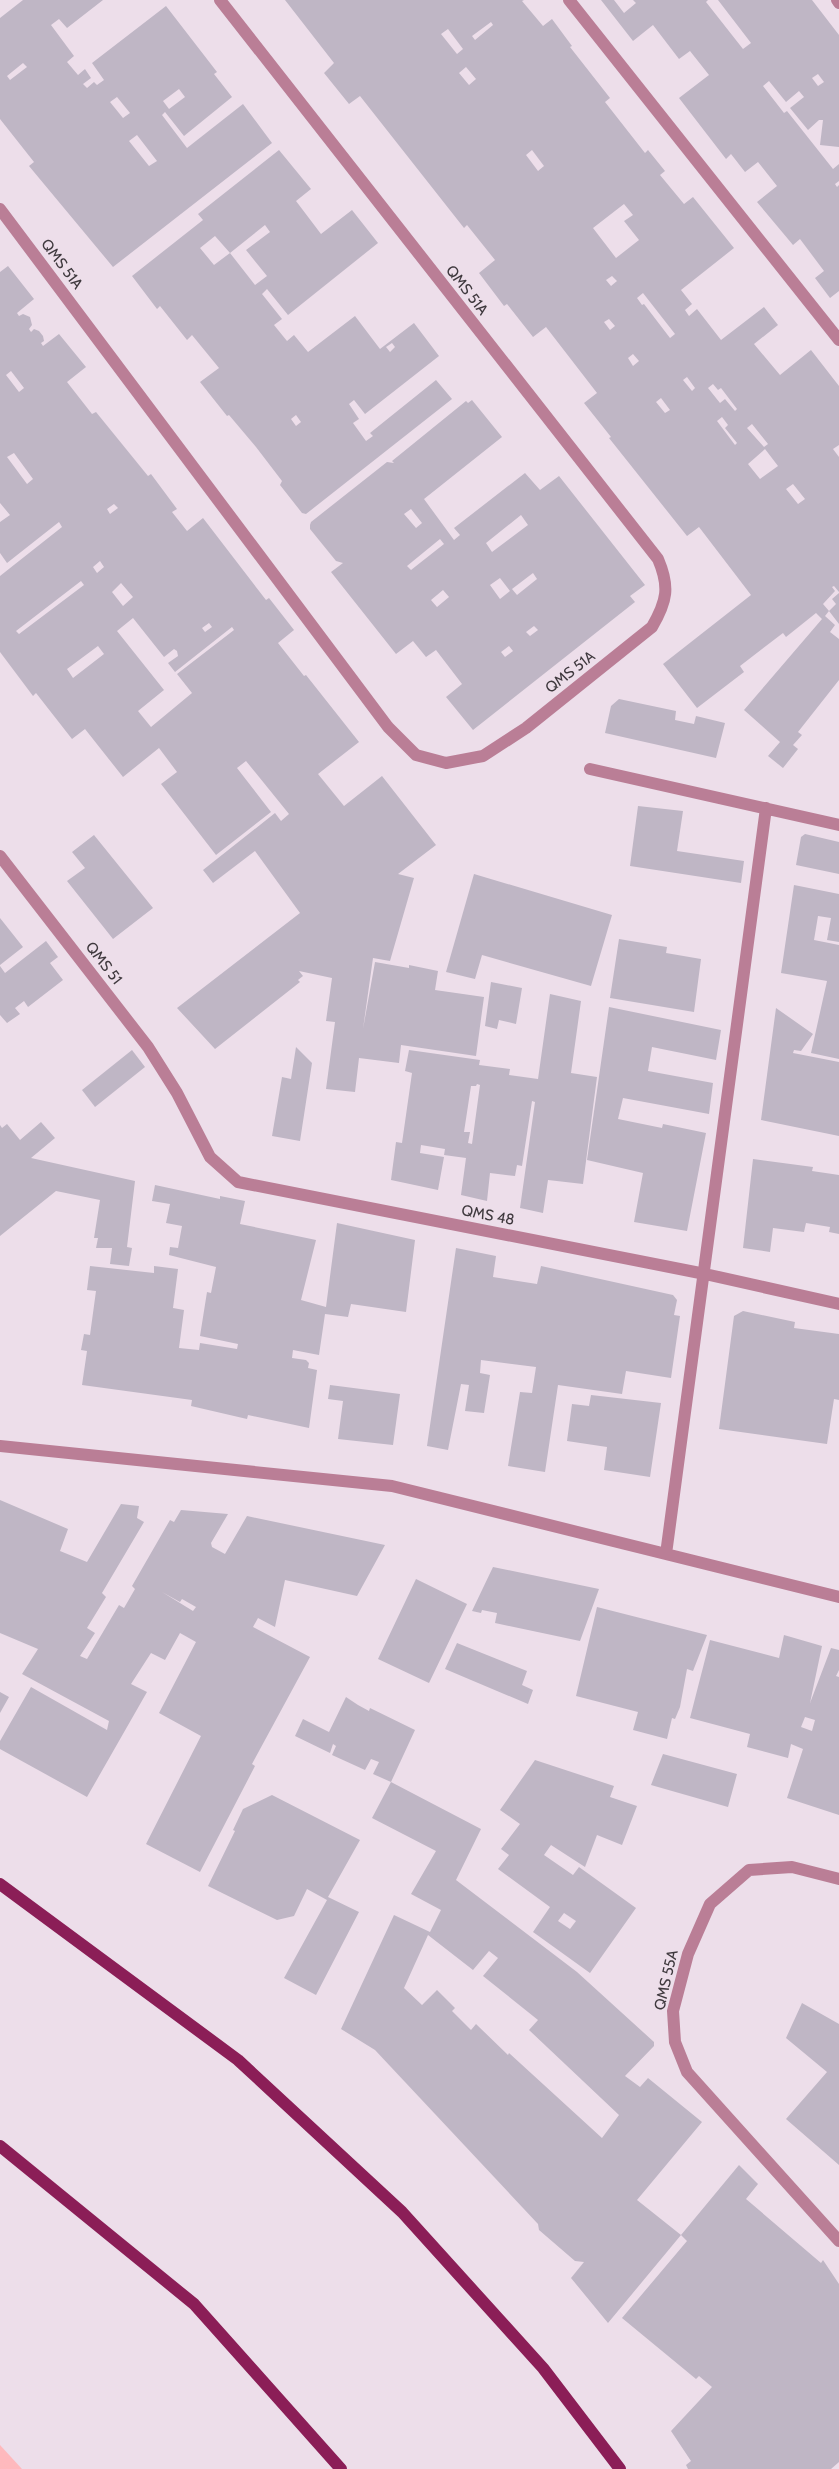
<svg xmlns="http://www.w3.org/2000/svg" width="839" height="2469" viewBox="0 0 839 2469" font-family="Cabin,sans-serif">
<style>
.green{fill:#feb9bd}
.building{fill:#bfb6c5;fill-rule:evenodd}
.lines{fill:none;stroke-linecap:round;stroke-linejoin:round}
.minor{stroke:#ba7e96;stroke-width:12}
.major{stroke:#8b1e57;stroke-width:12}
.labels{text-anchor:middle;stroke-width:4;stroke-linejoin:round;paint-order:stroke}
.street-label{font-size:15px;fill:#3f393e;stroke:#eddeea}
</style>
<rect width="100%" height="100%" fill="#eddeea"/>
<path class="green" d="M0,2445L22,2469H0Z"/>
<path class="building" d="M23,0H103L67,28L59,19L51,25L74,56L67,62L78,75L85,69L91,78L83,84L87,88L94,82L97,85L104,80L92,63L166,6L217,72L214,74L232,97L184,136L165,112L162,115L187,148L243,104L272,143L113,267L29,166L34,162L0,119V18ZM23,63L27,67L10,80L7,76ZM179,89L185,97L169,109L163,101ZM117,97L130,113L123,118L110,102ZM137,135L157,161L149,166L129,141Z
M285,0H524L522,1L543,26L552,19L572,46L570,47L610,98L605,102L645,153L648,150L665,171L660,175L684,204L693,197L734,248L681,290L692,304L685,310L689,316L697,309L721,340L764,307L778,325L754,344L780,375L811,350L839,386V445L833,449L839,457V592L834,586L832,587L835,591L823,604L829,611L825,616L835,625L830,632L839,639V680L798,732L802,735L793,745L798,749L783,768L768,756L780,742L744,710L822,619L816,613L786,637L783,633L740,666L744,672L697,708L663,664L751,595L699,527L687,536L609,438L611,437L584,403L597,393L546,327L533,337L507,304L504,306L479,273L495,260L467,225L464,228L360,96L349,104L324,73L334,63ZM491,22L493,25L475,40L472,36ZM448,29L463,49L457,54L441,34ZM466,67L476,79L469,85L459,73ZM532,150L544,166L538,171L526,155ZM624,204L633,215L624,221L639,240L616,258L593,228ZM612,276L617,281L611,286L606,280ZM643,293L675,334L670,338L644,304L642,305L637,298ZM609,319L615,326L610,330L604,322ZM633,354L639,361L633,366L628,358ZM687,377L695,388L692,391L683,380ZM713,384L718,390L721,388L737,409L735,411L725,399L720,403L708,388ZM661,398L670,410L665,413L656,402ZM722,417L728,425L725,428L737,443L735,445L717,421ZM752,424L768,444L764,447L747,428ZM765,449L778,466L760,479L748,464ZM793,484L805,499L798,504L786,489Z
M601,0H614L624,13L636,3L633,0H708L706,2L743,49L751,43L718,0H812L839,35V147L820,145L823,120H819L808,130L790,108L804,97L799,91L786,102L769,81L763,86L784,113L787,111L833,169L839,164V181L835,184L837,187L839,185V291L830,298L815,278L824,271L800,239L793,245L757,202L777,186L758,162L745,172L731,154L726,159L679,98L709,75L690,51L679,59L653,25L633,41ZM818,74L824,82L818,86L812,78Z
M279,150L311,189L296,201L321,234L352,210L378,243L288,315L267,289L262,294L282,319L274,325L287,341L294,335L308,352L355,316L380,349L414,323L439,356L365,414L354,400L349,404L359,419L353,423L366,441L373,436L370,433L436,380L452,399L306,514L302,513L280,485L282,481L256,447L229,415L227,416L200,382L219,368L192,335L187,340L160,306L157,309L132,276L203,220L198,214ZM265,225L270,232L246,250L267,276L255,285L230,253L214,265L200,248L215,236L230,253ZM392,343L395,347L390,352L386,347ZM296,415L301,422L296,426L291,419Z
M8,266L34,299L17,313L19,316L23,314L30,317L32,325L29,329L31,332L34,329L39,331L43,336L44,341L41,343L43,346L59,334L86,367L67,382L92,414L96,412L148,476L151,474L177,509L172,512L187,531L203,518L266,600L269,598L294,630L278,643L304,676L306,675L359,742L318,774L344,806L382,776L436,845L398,874L414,878L390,961L373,958L363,1029L375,962L409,968V965L438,971L435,990L484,997L476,1056L401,1045L399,1063L359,1058L355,1092L326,1089L335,1022L326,1021L332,978L299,971L303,976L298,980L300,982L295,986L215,1049L177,1008L300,913L255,851L213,883L203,870L275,813L281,821L289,814L246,761L237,768L271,812L216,855L161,784L177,772L159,748L123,777L85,729L72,739L36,693L33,696L0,652V576L62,527L59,522L7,563L0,553V522L10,515L0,503V272ZM11,371L24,388L19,392L6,375ZM14,453L33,479L27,484L7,457ZM114,504L118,508L110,514L107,509ZM100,561L104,567L97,573L93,567ZM81,581L84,585L19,634L16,631ZM121,583L133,597L123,606L112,592ZM133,618L164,657L174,649L177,651L178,656L168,663L175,672L232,627L234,630L177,674L192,693L151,727L138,711L164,690L117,631ZM209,623L212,627L205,632L202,628ZM98,646L104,654L73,678L67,669Z
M472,400L502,437L424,499L454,540L460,535L454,528L525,473L540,490L559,476L645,585L630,596L635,602L473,730L446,697L462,684L436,650L426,657L413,641L396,654L331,572L343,563L336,561L310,529V525L311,522L387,462L394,463L392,461L466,401L468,403ZM411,509L422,523L416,528L404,514ZM521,515L528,525L492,552L486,543ZM440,539L444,544L411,570L407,566ZM533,573L537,579L517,595L512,589ZM500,578L510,591L500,599L490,585ZM443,590L449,597L437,607L431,600ZM534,626L538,630L530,636L526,632ZM509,646L513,651L505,657L501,652Z
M839,593V624L829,611L836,604L832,599Z
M619,699L676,711L675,720L694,724L696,716L725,723L716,758L605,733L611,706Z
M638,806L683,811L677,851L744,861L741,883L630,866Z
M805,834L839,842V874L796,865L801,837Z
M94,835L153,908L113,939L67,881L85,868L72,852Z
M474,874L612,915L591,986L482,955L475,979L446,972Z
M794,885L839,894V942L827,940L831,918L818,916L814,940L839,945V1059L811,1053L827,981L781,973Z
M0,918L23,947L0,965Z
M619,939L667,947L666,953L701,959L694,1012L610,998Z
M46,941L58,957L50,963L63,980L28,1007L24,1001L15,1008L20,1014L7,1023L0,1015V966L5,973Z
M491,982L522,988L516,1024L499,1020L497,1029L485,1026Z
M550,994L581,1001L571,1073L597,1077L583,1184L548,1180L543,1213L520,1208L535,1102L532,1101L522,1166L517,1165L515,1176L490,1173L487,1201L461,1195L466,1158L444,1155L445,1149L421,1145L420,1153L444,1157L438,1190L391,1180L396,1142L402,1143L412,1073L405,1071L409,1050L480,1060L479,1065L510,1069L509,1075L538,1079ZM477,1084L480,1085L472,1144L468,1143L470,1132H464L471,1086H476Z
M609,1007L721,1030L716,1060L652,1047L648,1071L713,1083L709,1114L623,1098L618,1119L662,1128L663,1124L706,1133L687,1231L634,1222L643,1173L587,1160Z
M776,1008L813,1034L801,1051L794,1050L793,1053L839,1062V1136L761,1120Z
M296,1047L312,1063L300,1141L272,1136L282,1077L291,1079Z
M132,1050L145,1067L95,1107L82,1090Z
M41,1122L55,1138L31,1158L135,1181L127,1247L132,1248L129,1266L110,1264L112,1248H96L98,1238H94L100,1200L56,1191L0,1236V1125L2,1128L7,1124L20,1140Z
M753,1159L813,1167L812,1171L839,1175V1234L829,1232L830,1227L806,1223L804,1232L773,1228L770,1252L743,1248Z
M155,1185L220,1199V1196L245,1201L240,1224L316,1240L301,1300L326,1307L337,1223L415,1240L406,1312L351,1304L348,1317L325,1314L319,1355L293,1350L292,1358L306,1360L309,1363L308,1368L317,1370L309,1428L248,1415L247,1419L191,1406L192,1400L82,1385L87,1351L81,1350L84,1334L90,1335L96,1291L87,1290L90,1266L154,1273V1266L178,1269L173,1308L184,1310L179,1348L199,1350L200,1343L237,1349L238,1344L200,1336L207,1292L211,1293L216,1267L169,1255L170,1247L178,1248L182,1226L166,1223L170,1204L152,1201Z
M456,1248L496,1256L493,1277L537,1284L541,1266L673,1295L677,1300L674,1315L680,1316L671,1378L626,1371L622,1394L558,1385L545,1472L508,1466L520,1392L532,1393L536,1367L481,1360L480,1373L490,1375L484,1413L465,1411L469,1385L461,1384L448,1450L427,1446Z
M743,1311L795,1322L794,1328L839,1334V1400L834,1399L827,1444L719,1429L734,1316Z
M330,1385L400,1394L393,1445L338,1439L343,1401L328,1399Z
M591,1395L661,1403L650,1477L604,1470L607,1447L567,1441L572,1404L589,1406Z
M0,1500L68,1529L60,1551L87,1562L121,1504L139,1506L137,1518L144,1522L102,1593L106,1597L87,1628L95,1633L80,1656L87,1659L119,1605L124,1608L135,1589L132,1586L170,1520L174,1522L181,1510L228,1514L211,1543L212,1547L225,1554L247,1516L385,1545L357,1596L285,1580L275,1627L258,1618L253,1627L310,1657L252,1764L255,1766L200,1872L146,1844L201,1736L159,1713L196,1642L180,1633L165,1660L151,1653L131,1684L147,1692L87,1797L0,1749V1741L31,1687L107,1730L109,1721L22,1674L38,1649L0,1633ZM162,1592L180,1602L182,1599L196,1607L193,1611Z
M493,1567L599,1589L580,1641L495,1623L497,1613L482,1610L481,1613L472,1611Z
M416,1579L467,1604L429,1683L378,1659Z
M597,1607L707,1635L693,1671L687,1669L680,1707L675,1719L672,1718L667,1739L633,1730L638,1712L576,1696Z
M784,1635L822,1646L810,1703L831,1648L839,1650V1670L836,1676L839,1677V1815L787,1798L803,1749L791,1744L788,1758L747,1747L750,1734L690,1718L710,1640L779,1658ZM805,1717L815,1720L812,1731L801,1727Z
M457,1643L527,1671L522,1685L533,1690L528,1704L445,1669Z
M0,1692L9,1697L0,1713Z
M346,1697L358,1705L369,1711L370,1708L415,1730L391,1782L373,1774L379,1762L371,1759L365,1770L332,1755L336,1746L333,1744L330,1753L295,1736L303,1719L329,1732Z
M663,1754L737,1774L728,1807L651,1785Z
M535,1760L614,1786L610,1797L637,1806L622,1845L597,1835L585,1867L551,1845L544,1855L573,1875L579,1867L636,1908L590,1973L533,1932L550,1907L498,1869L509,1855L501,1849L520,1824L500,1810ZM564,1913L576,1921L570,1929L558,1921Z
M391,1782L481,1829L456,1880L577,1972L654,2042V2046L625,2076L640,2087L648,2078L702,2122L637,2200L681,2235L608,2323L571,2278L584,2262L575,2261L539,2230L538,2224L375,2050L341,2029L394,1915L430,1932L441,1910L411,1894L436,1851L372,1818ZM428,1935L473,1970L489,1951L498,1958L483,1976L538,2020L529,2030L619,2115L602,2138L509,2053L508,2055L476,2024L471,2030L452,2011L455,2008L437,1990L422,2005L404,1988Z
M272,1795L360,1840L328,1897L359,1912L316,1995L284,1978L327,1900L307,1889L294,1916L277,1920L208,1886L235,1831L233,1830L243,1809Z
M802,2003L839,2024V2165L786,2119L827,2072L786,2038Z
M739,2165L758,2184L746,2199L821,2263L823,2260L839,2284V2462L831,2469H688L686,2465L691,2461L671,2431L712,2387L699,2376L696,2379L622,2318L687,2241L681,2235Z"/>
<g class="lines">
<path class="minor" d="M569,0L839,340
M837,0L839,3
M0,209L388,727L416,755L446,763L483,756L526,728L652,627C667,601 670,587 658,559L220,0
M590,769L839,825
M0,856L148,1047L177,1093L210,1157L238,1182L705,1274L839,1304
M0,1446L392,1486L839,1597
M666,1554L766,808
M839,1879L792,1867L749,1870L710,1904L688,1954L673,2011L675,2042L687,2072L839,2241"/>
<path class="major" d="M0,1884L238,2060L402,2212L543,2368L620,2469
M0,2146L194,2304L341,2469"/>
</g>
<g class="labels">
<g class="street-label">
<text transform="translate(62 264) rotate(53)" y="5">QMS 51A</text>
<text transform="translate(467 290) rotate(52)" y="5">QMS 51A</text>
<text transform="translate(570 672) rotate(-38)" y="5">QMS 51A</text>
<text transform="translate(104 963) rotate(52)" y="5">QMS 51</text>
<text transform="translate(488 1215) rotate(11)" y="5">QMS 48</text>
<text transform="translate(666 1980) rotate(-77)" y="5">QMS 55A</text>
</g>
</g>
</svg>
